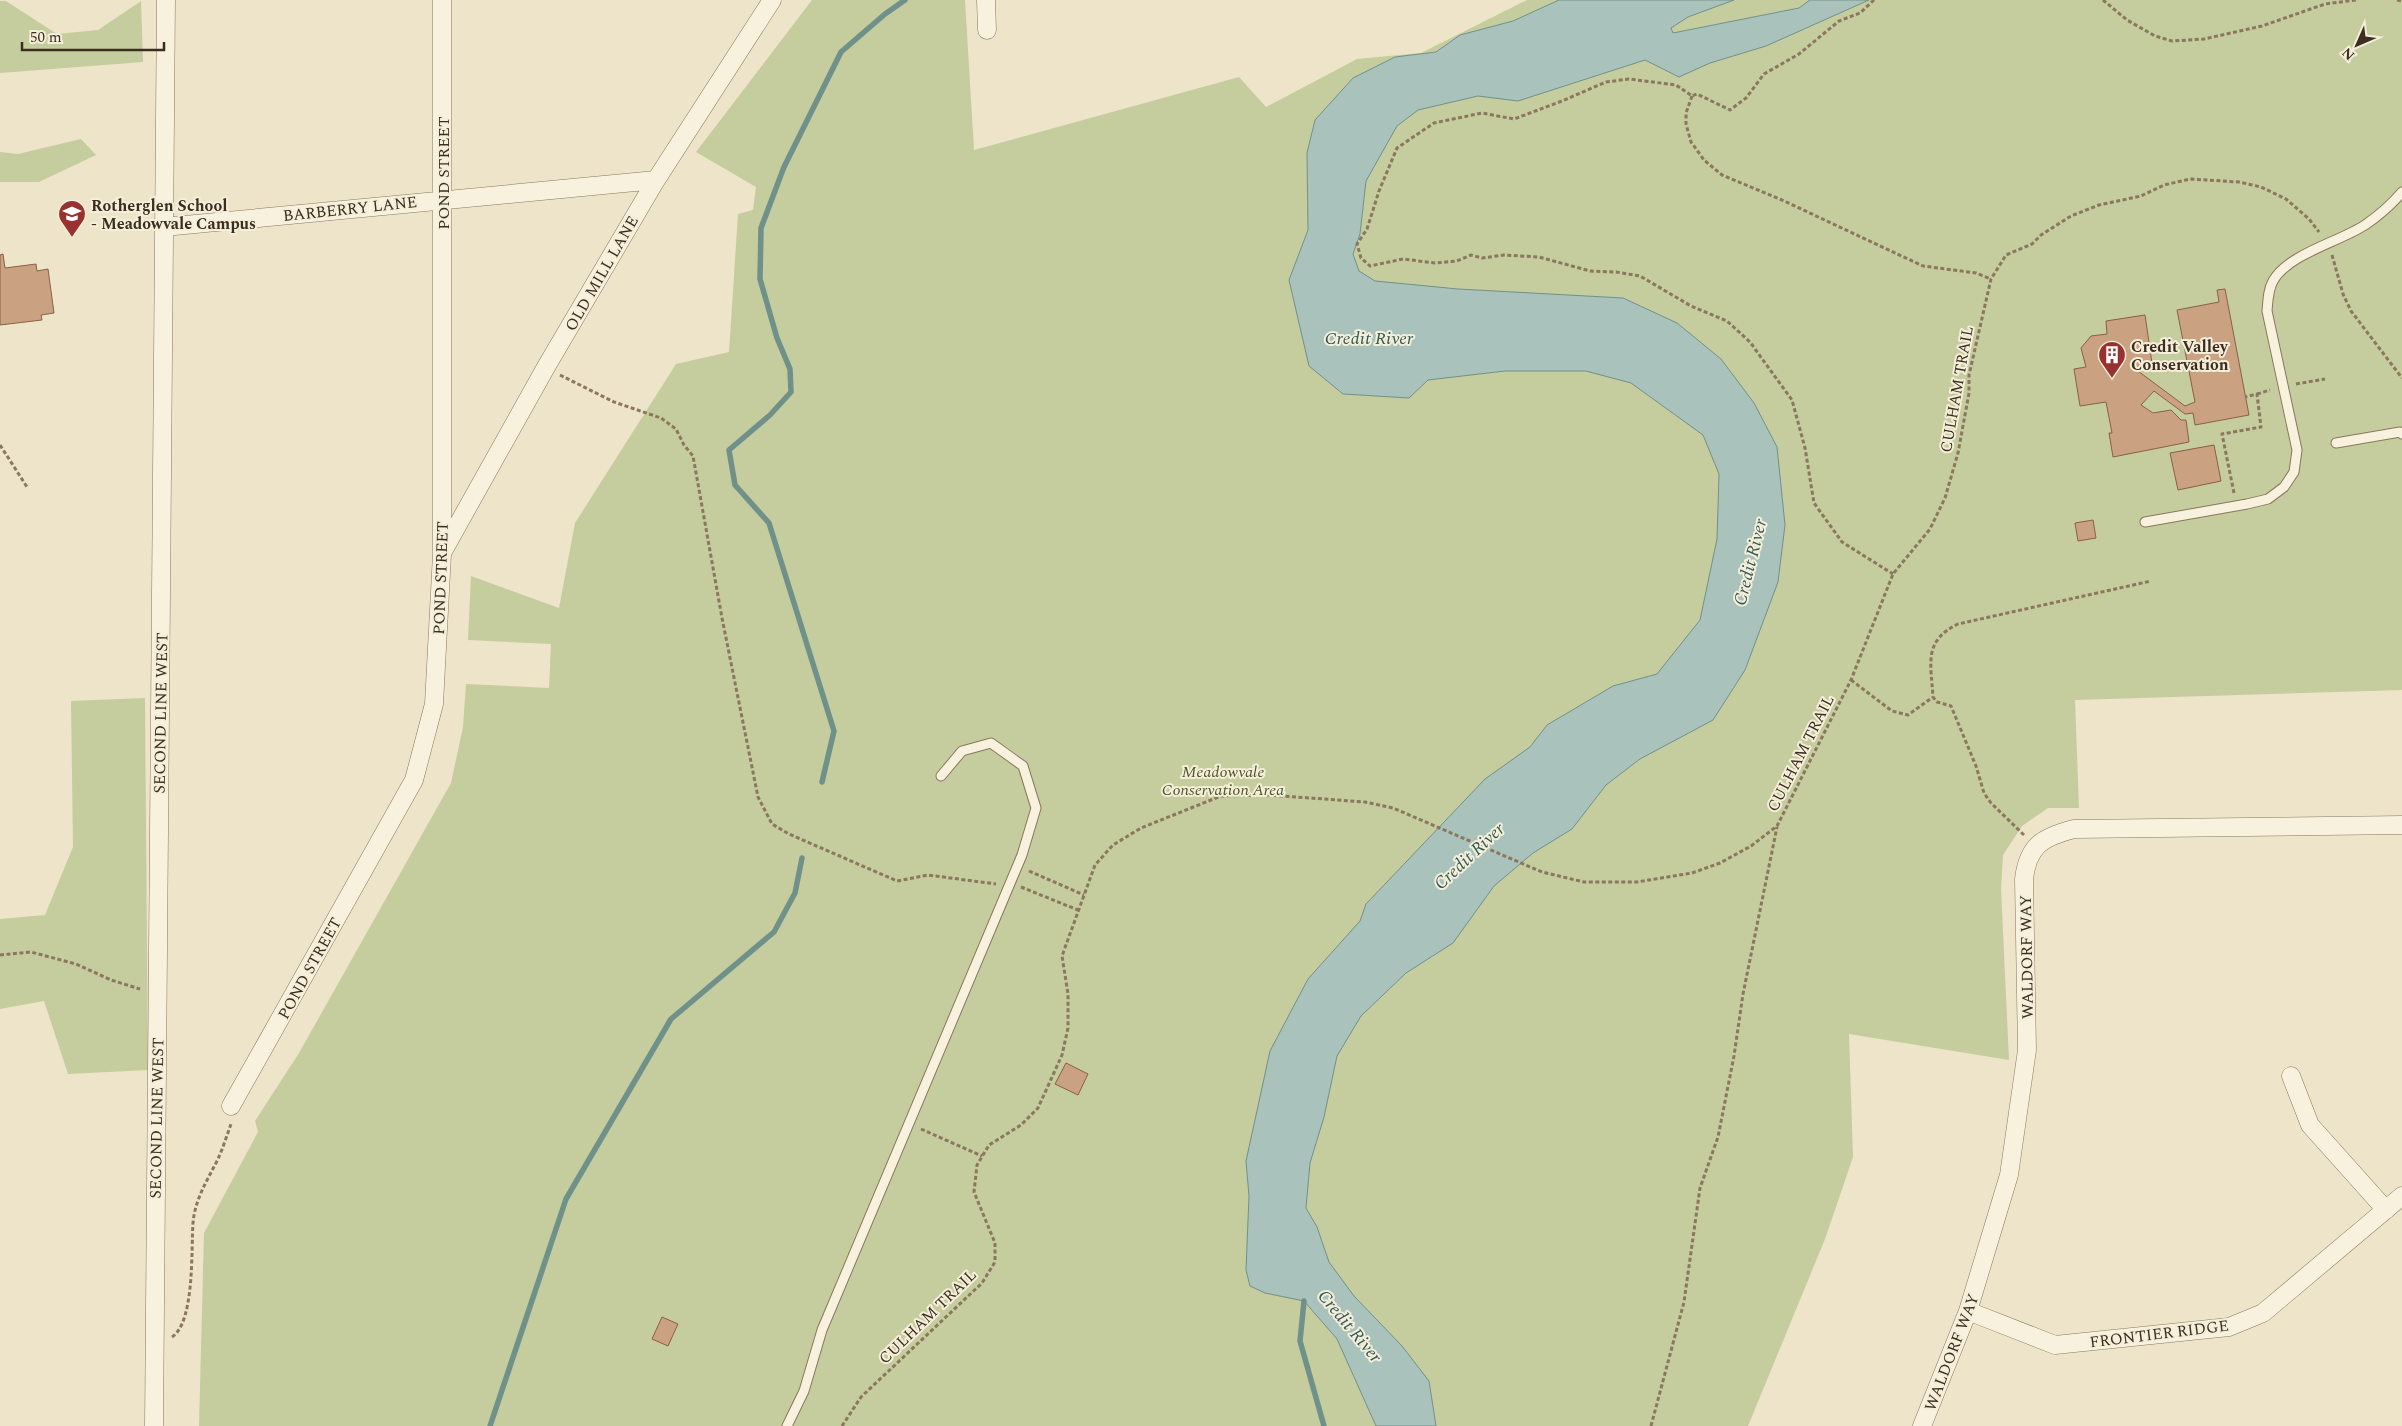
<svg xmlns="http://www.w3.org/2000/svg" width="2402" height="1426" viewBox="0 0 2402 1426" font-family="Spectral,serif">
<style>
.green{fill:#c5cc9d}
.water{fill:#aac2bc;stroke:#70918a}
.lines{fill:none;stroke-linecap:round;stroke-linejoin:round}
.stream{stroke:#70918a;stroke-width:5.5}
.building{fill:#caa181;stroke:#886145}
.service-casing{stroke:#8a775e;stroke-width:11}
.minor-casing{stroke:#8a775e;stroke-width:19}
.path{stroke:#8a775e;stroke-width:3;stroke-dasharray:4 2.5;stroke-linecap:butt}
.service{stroke:#f8f1dd;stroke-width:9}
.minor{stroke:#f8f1dd;stroke-width:18}
.labels{text-anchor:middle;stroke-width:4;stroke-linejoin:round;paint-order:stroke}
.street-label{font-size:16px;fill:#3b2e21;stroke:#f5eed9}
.poi-label{font-size:16px;font-weight:bold;fill:#3b2e21;stroke:#f5eed9;text-anchor:start}
.park-label{font-size:16px;font-style:italic;fill:#4a5728;stroke:#f5eed9}
.water-label{font-size:18px;font-style:italic;fill:#315a58;stroke:#f5eed9}
</style>
<rect width="100%" height="100%" fill="#eee4c9"/>
<path class="green" d="M812,0H965L974,150L1239,77L1266,107L1357,59L1421,53L1527,0H2402V690L2075,700L2079,808H2048L2022,826L2003,855L2001,889L2009,1060L1849,1034L1853,1157L1825,1239L1748,1426H199L204,1233L258,1132L255,1121L299,1053L451,783L463,727L466,684L549,688L551,644L468,640L471,576L559,608L575,523L676,364L729,352L738,214L753,210L756,187L696,152Z
M0,1H6L57,34L98,30L141,1L143,62L0,73Z
M81,139L96,155L39,182H0V152L18,154Z
M145,698L148,1070L68,1074L44,1001L0,1009V919L45,915L73,847L71,701Z"/>
<path class="water" d="M1559,0H1734L1688,17L1671,28L1673,33L1799,8L1810,0H1869L1766,46L1710,63L1679,77L1645,60L1518,101L1478,96L1418,110L1397,126L1366,181L1360,234L1353,254L1359,271L1375,281L1458,289L1623,298L1677,323L1721,359L1754,403L1777,447L1785,525L1778,582L1745,670L1713,720L1640,759L1606,785L1572,829L1533,853L1494,886L1453,943L1406,973L1361,1016L1337,1056L1324,1117L1310,1163L1306,1208L1317,1227L1329,1262L1354,1296L1402,1346L1429,1381L1436,1426H1376L1337,1339L1304,1301L1265,1293L1250,1286L1246,1270L1249,1196L1246,1161L1270,1051L1308,979L1360,921L1366,904L1485,779L1530,747L1547,725L1613,686L1657,674L1700,620L1717,539L1719,474L1703,435L1631,383L1586,371H1505L1428,380L1409,398L1343,394L1309,366L1289,280L1308,230L1307,153L1315,120L1353,78L1395,57L1436,52L1460,35L1513,21Z"/>
<g class="lines">
<path class="stream" d="M822,782L834,731L769,523L735,485L729,450L770,415L791,392L790,369L777,338L760,279L761,228L784,167L841,52L885,14L905,0
M1304,1301L1300,1341L1324,1426
M490,1426L566,1199L671,1019L774,932L795,893L802,858"/>
</g>
<path class="building" d="M3,254L5,268L36,264L37,271L48,269L54,313L41,315L42,320L0,325V255Z
M2225,289L2249,415L2195,425L2193,413L2185,414L2154,391L2141,405L2153,413L2171,410L2181,420H2186L2189,442L2113,457L2109,433H2112L2106,402L2080,406L2074,369L2086,367L2081,348L2091,336L2107,334L2106,321L2145,315L2152,363L2145,364L2138,371L2185,406L2195,402L2177,310L2219,302L2217,290Z
M2214,445L2221,481L2178,490L2170,453Z
M2093,520L2096,538L2078,541L2075,523Z
M1066,1063L1088,1074L1078,1095L1055,1084Z
M662,1317L678,1324L668,1346L652,1339Z"/>
<g class="lines">
<defs>
<path id="service" d="M2336,443L2400,432L2402,434
M2145,522L2247,504L2268,499L2284,487L2294,472L2297,450L2267,311C2268,300 2268,290 2273,281C2288,254 2339,242 2365,225C2378,216 2392,204 2402,192
M787,1426L804,1391L822,1330L1022,855L1036,808L1023,766L991,743L962,751L941,776"/>
<path id="minor" d="M986,0L987,30
M164,227L656,180
M442,553L546,367L656,180L772,0
M2291,1076L2310,1125L2386,1210
M231,1106L414,780L434,704L442,554V0
M1968,1311L2055,1345L2229,1327L2263,1313L2402,1196
M154,1426L166,0
M1922,1426L1968,1311L2009,1175L2027,1050L2024,879C2028,845 2043,837 2074,829L2402,825"/>
</defs>
<use href="#service" class="service-casing"/>
<use href="#minor" class="minor-casing"/>
<path class="path" d="M1874,0L1860,13L1839,21L1799,54L1764,74L1746,98L1730,110L1697,94L1692,96L1676,85L1629,79L1606,82L1562,101L1514,119L1482,113L1434,123L1397,148L1379,191L1367,229L1357,244L1361,258L1370,266L1403,259L1435,263L1457,261L1471,255L1482,258L1504,255L1539,257L1590,271L1616,272L1640,276L1691,306L1727,321L1750,342L1792,400L1805,448L1814,503L1842,542L1893,574
M2103,0L2127,20L2155,36L2172,41L2204,39L2262,26L2325,4L2356,0
M2397,0L2402,1
M1692,96L1686,113V124L1691,142L1704,160L1722,175L1782,200L1923,266L1976,273L1991,279
M2332,255L2343,294L2351,311L2402,378
M560,375L614,402L661,418L676,429L684,445L693,456L722,618L758,797L772,824L789,834L897,881L928,875L996,884
M2296,384L2325,379
M2257,394L2270,390
M0,445L27,487
M2234,493L2222,434L2261,427L2257,394L2245,397
M1851,680L1892,711L1908,715L1933,697
M2024,835L1991,803L1984,793L1976,766L1951,706L1937,702L1933,697C1931,663 1923,641 1958,624L2151,581
M1029,871L1084,895
M1021,887L1078,910
M0,955L31,952L76,964L111,980L140,989
M921,1129L982,1156
M172,1337C195,1322 191,1249 193,1223C195,1199 207,1181 218,1159C223,1148 227,1135 231,1124
M842,1426L861,1397L982,1283L995,1262V1243L974,1192L977,1165L989,1145L1021,1125L1038,1108L1062,1055L1068,1028V994L1062,956L1095,865L1113,845L1141,828L1221,796L1269,795L1365,802L1393,808L1542,872L1584,882H1637L1692,873L1720,863L1751,846L1777,826L1851,680L1893,574L1930,529L1945,498L1958,453L1969,393V375L1991,279L2006,255L2032,244L2041,235L2071,216L2099,205L2141,196L2164,185L2190,179L2239,182L2261,187L2286,199L2309,219L2319,232
M1651,1426L1684,1302L1700,1188L1718,1137L1734,1056L1743,994L1777,827"/>
<use href="#service" class="service"/>
<use href="#minor" class="minor"/>
</g>
<defs>
<symbol id="school-pin" viewBox="-11 -11 22 30"><path d="M0 17L-7.5 6A9.5 9.5 0 1 1 7.5 6Z" fill="#973230" stroke="#f5eed9"/><path d="M0-5L7-2L0 1L-7-2ZM-4 1L0 2.5L4 1V4Q0 6-4 4Z" fill="#fff"/></symbol>
<symbol id="building-pin" viewBox="-11 -11 22 30"><path d="M0 17L-7.5 6A9.5 9.5 0 1 1 7.5 6Z" fill="#973230" stroke="#f5eed9"/><path d="M-4-6H4V6H1V3H-1V6H-4ZM-2.5-4.3h1.7v1.8h-1.7ZM.8-4.3h1.7v1.8H.8ZM-2.5-1h1.7V.8h-1.7ZM.8-1h1.7V.8H.8Z" fill="#fff"/></symbol>
</defs>
<g fill-rule="evenodd">
<use href="#school-pin" x="56" y="198" width="32" height="43"/>
<use href="#building-pin" x="2096" y="339" width="32" height="43"/>
</g>
<g class="labels">
<g class="street-label">
<text transform="translate(443 173) rotate(-90)" y="6">POND STREET</text>
<text transform="translate(350 208) rotate(-6)" y="6">BARBERRY LANE</text>
<text transform="translate(601 273) rotate(-60)" y="6">OLD MILL LANE</text>
<text transform="translate(1956 389) rotate(-80)" y="6">CULHAM TRAIL</text>
<text transform="translate(440 578) rotate(-88)" y="6">POND STREET</text>
<text transform="translate(160 713) rotate(-89)" y="6">SECOND LINE WEST</text>
<text transform="translate(1800 753) rotate(-63)" y="6">CULHAM TRAIL</text>
<text transform="translate(2026 957) rotate(-91)" y="6">WALDORF WAY</text>
<text transform="translate(309 968) rotate(-61)" y="6">POND STREET</text>
<text transform="translate(156 1118) rotate(-89)" y="6">SECOND LINE WEST</text>
<text transform="translate(927 1316) rotate(-44)" y="6">CULHAM TRAIL</text>
<text transform="translate(2159 1333) rotate(-7)" y="6">FRONTIER RIDGE</text>
<text transform="translate(1951 1352) rotate(-69)" y="6">WALDORF WAY</text>
</g>
<g class="poi-label">
<text x="91" y="211">Rotherglen School<tspan x="91" dy="18">- Meadowvale Campus</tspan></text>
<text x="2131" y="352">Credit Valley<tspan x="2131" dy="18">Conservation</tspan></text>
</g>
<g class="park-label">
<text x="1223" y="777">Meadowvale<tspan x="1223" dy="18">Conservation Area</tspan></text>
</g>
<g class="water-label">
<text x="1369" y="344">Credit River</text>
<text transform="translate(1750 562) rotate(-76)" y="6">Credit River</text>
<text transform="translate(1469 856) rotate(-43)" y="6">Credit River</text>
<text transform="translate(1350 1326) rotate(50)" y="6">Credit River</text>
</g>
</g>
<g transform="translate(2357 45) rotate(225)" stroke="#f5eed9" stroke-width="4" paint-order="stroke">
<path d="M0-4L9 19L0 12L-9 19Z" fill="#3b2e21"/>
<text y="-8" font-size="14" font-weight="bold" text-anchor="middle" fill="#3b2e21">N</text>
</g>
<path d="M22 42v8h142v-8" fill="none" stroke="#3b2e21" stroke-width="2.5"/>
<text x="30" y="42" font-size="15" fill="#3b2e21" stroke="#f5eed9" stroke-width="4" paint-order="stroke">50 m</text>
</svg>
